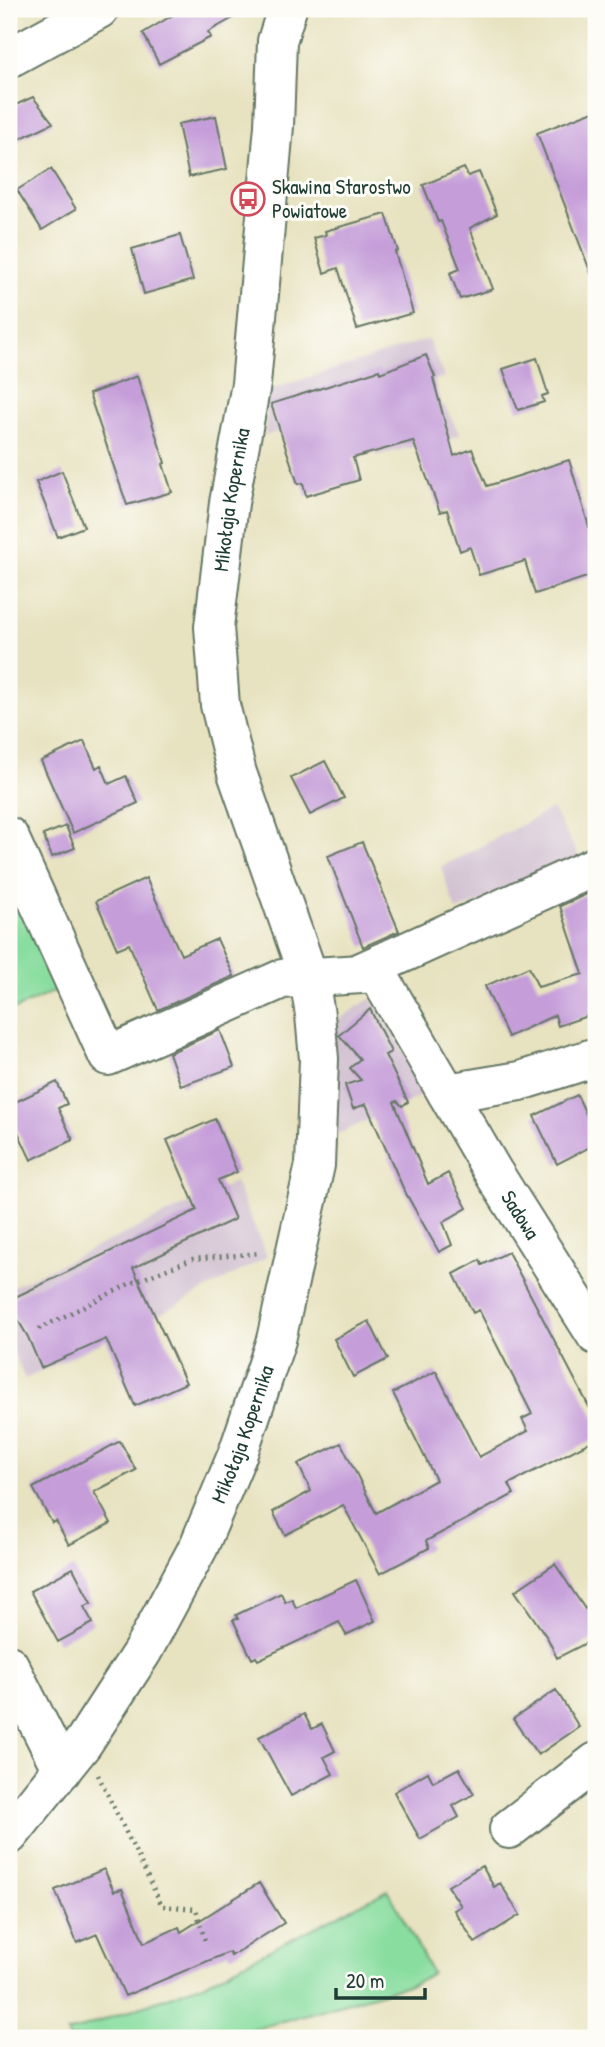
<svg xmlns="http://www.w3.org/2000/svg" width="605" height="2047" viewBox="0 0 605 2047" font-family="'Patrick Hand',sans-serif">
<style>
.industrial{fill:#cfbdcf}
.green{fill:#88dd9f;stroke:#548d6a;stroke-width:2}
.building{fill:#c59dd9}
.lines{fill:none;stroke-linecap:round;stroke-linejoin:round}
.minor-casing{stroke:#657765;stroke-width:42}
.path{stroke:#657765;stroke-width:4.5;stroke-dasharray:2 5;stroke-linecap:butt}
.minor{stroke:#fff;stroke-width:38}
.labels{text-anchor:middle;stroke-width:6;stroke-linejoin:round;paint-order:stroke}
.poi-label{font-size:21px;fill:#1f3d34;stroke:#fdfcf7;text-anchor:start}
.street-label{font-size:21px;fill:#1f3d34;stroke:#fdfcf7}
</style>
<rect width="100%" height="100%" fill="#fdfcf7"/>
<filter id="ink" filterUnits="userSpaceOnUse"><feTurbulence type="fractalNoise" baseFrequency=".0143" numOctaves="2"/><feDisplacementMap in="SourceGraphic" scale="14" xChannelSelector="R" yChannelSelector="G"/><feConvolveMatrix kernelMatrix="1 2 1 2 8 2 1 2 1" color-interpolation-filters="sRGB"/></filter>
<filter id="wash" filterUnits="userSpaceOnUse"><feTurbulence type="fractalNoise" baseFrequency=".00686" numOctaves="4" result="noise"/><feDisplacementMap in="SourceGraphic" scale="28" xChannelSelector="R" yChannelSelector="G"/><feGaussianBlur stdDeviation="1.57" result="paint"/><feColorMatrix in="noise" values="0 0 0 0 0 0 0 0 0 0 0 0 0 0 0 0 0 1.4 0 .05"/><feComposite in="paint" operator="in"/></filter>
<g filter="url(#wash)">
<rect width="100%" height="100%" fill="#e7e2bf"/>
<path class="industrial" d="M428,339L444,377L265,436L267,391Z
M444,405L460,435L377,456L365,428Z
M552,809L584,865L456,911L441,867Z
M371,998L429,1092L338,1134L332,1024Z
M235,1182L267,1257L147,1321L25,1379L9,1343V1288Z"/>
<path class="green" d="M9,852L70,984L9,1012Z
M388,1890L432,1973L415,1983L224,2038H69L67,2033L203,1984Z"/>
<g id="blocks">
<path class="building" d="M183,9H249L208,32L211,37L159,64L143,33Z
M33,97L53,123L9,144V108Z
M596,110V280L594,281L537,133Z
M216,116L227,169L189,177L178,124Z
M464,168L468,176L479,172L497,214L470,228L493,289L460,299L450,273L460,269L441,221L438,222L423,185Z
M51,169L76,209L42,230L17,190Z
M386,214L398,251L395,252L413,313L357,329L338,268L324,273L314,238L326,235L325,231Z
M180,235L193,280L144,294L132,249Z
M426,355L435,377L433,378L454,456L472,449L487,486L569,460L596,550V574L535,594L525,561L479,575L470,547L460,551L447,510L440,512L413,441L353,458L359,480L306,496L303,483L298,484L271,404L379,370L380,373Z
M537,358L548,394L542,396L544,402L518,410L503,369Z
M137,376L165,463L163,464L172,492L127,505L89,394Z
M62,471L84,527L58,537L36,482Z
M84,741L96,768L101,765L109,784L126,776L138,803L73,833L41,761Z
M325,761L344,798L310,815L291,778Z
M66,826L75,848L52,857L43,835Z
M362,842L399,931L363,947L328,856Z
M146,878L181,955L217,939L234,976L158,1010L129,944L117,949L96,901Z
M596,890V1013L558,1026L555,1015L508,1037L485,986L529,967L538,987L583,974L560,906Z
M370,1009L391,1052L385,1055L408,1102L402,1106L397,1101L394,1102L428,1184L448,1173L467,1208L443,1222L452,1245L439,1252L404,1190L366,1104L353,1109L345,1085L361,1080L350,1068L360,1059L339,1035Z
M220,1030L234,1067L181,1086L169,1053Z
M57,1082L67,1104L58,1108L73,1140L31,1160L9,1113V1105Z
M577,1095L596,1135V1144L557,1164L534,1116Z
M215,1119L237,1172L218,1180L235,1219L133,1268L186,1383L135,1406L106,1339L41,1368L28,1337L9,1305V1300L197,1210L167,1140Z
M508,1252L596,1420V1439L509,1484L514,1494L426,1541L429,1548L380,1574L343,1505L285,1535L273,1512L311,1491L298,1464L341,1443L376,1513L436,1480L393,1393L436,1371L479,1457L528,1431L522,1419L532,1414L479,1310L473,1313L454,1274L480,1260L482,1265Z
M369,1321L388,1359L353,1377L334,1339Z
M120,1441L136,1470L94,1492L111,1523L69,1545L56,1521L52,1523L33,1488Z
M555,1564L585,1609L596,1599V1638L557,1658L548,1639L515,1591Z
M73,1568L91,1603L84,1607L93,1623L58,1642L30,1591Z
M356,1580L375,1621L346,1635L339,1622L258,1660L256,1657L252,1659L233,1620L238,1619L236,1615L281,1593L285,1602L292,1599L296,1608Z
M556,1690L579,1727L538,1755L513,1719Z
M304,1714L312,1729L322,1724L335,1751L324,1757L333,1774L291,1796L259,1737Z
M459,1768L474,1794L453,1806L459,1817L420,1839L394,1792L428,1772L433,1782Z
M482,1866L494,1887L500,1883L520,1915L475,1943L454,1910L461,1906L448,1886Z
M104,1869L114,1891L122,1889L144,1943L179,1927L181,1932L259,1883L284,1923L231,1956L229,1952L125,1996L97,1934L77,1943L55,1890Z"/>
</g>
</g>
<g filter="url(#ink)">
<use href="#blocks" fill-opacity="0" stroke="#657765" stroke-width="2"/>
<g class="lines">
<defs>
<g id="minor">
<path d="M9,58L99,9"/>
<path id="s1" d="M9,837L108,1056L282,979L377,973L493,1172L596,1335"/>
<path d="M357,974L596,866"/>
<path d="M447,1093L520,1081L596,1057"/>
<path d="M9,1665L62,1770"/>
<path d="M509,1829L596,1762"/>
<path id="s2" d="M9,1835L83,1743L142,1652L199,1546L238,1453L276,1340L315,1165L319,1059L315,1015L309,978L237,773L220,705L214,627L229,503L251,384L274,126L277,41L287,9"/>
</g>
</defs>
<use href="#minor" class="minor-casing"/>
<path class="path" d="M39,1329L129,1284L193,1259L261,1253
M98,1775L162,1906L196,1909L206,1944"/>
<use href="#minor" class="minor"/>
</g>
</g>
<defs>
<symbol id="bus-ring" viewBox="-11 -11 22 22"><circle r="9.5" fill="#fdfcf7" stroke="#d1495b" stroke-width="1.5"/><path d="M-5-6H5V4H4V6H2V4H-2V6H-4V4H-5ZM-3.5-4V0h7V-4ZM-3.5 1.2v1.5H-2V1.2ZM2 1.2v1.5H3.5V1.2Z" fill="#d1495b"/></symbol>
</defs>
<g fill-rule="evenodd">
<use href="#bus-ring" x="229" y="180" width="38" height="38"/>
</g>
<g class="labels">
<g class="poi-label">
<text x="272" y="194">Skawina Starostwo<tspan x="272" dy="24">Powiatowe</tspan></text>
</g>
<g class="street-label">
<text dy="7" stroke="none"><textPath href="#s2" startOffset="1428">Mikołaja Kopernika</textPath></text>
<text dy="7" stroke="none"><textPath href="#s1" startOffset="807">Sadowa</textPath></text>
<text dy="7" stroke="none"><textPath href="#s2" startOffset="467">Mikołaja Kopernika</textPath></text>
</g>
</g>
<rect width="605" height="2047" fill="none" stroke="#fdfcf7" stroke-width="35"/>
<path d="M336 1988v10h89v-10" fill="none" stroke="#1f3d34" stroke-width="3.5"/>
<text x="346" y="1988" font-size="21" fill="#1f3d34" stroke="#fdfcf7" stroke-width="5" paint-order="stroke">20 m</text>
</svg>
